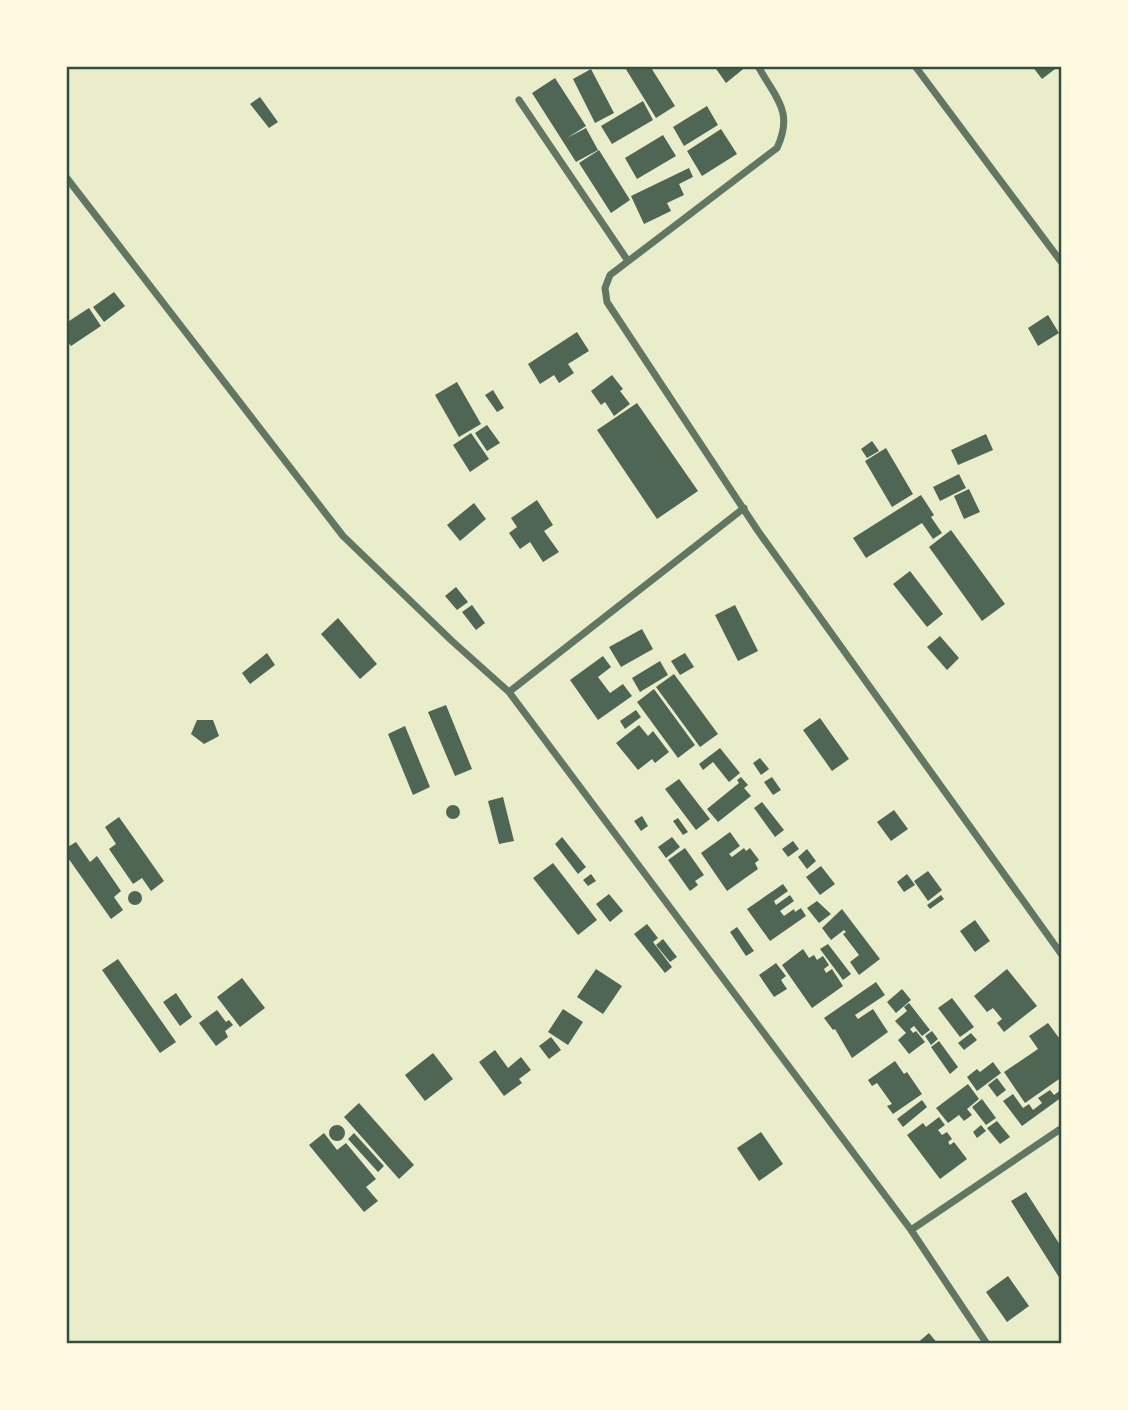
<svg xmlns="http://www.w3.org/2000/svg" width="1128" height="1410" viewBox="0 0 1128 1410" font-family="Overpass,sans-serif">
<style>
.building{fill:#4f6655}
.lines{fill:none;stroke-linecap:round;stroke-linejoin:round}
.minor{stroke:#617663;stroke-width:7}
.neatline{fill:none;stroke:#344e41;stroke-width:2.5}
</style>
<rect width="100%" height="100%" fill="#e9edc9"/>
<path class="building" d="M624,66H650L675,106L656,118Z
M714,66H747L726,83Z
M1032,66H1059L1042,79Z
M591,69L614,113L595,123L573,79Z
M555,78L586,126L567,138L586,128L598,150L576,162L532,93Z
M260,97L278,122L269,128L250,104Z
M643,101L653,120L612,144L601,126Z
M707,106L718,125L684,146L673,127Z
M721,129L737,154L702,176L687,151Z
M663,135L676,156L637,179L625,158Z
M599,150L630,200L611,213L579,163Z
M689,168L693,177L679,184L684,195L667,203L671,211L644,224L631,196Z
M114,292L125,306L104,322L93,307Z
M89,308L101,326L71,346L66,340V323Z
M1048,315L1059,333L1038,346L1028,328Z
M577,332L589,351L568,364L574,373L559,383L554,375L540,384L528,364Z
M612,375L623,389L620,391L630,404L614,416L605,402L601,405L591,391Z
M457,382L481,424L459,437L435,395Z
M493,390L504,408L497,412L485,395Z
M637,403L698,491L657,519L597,430Z
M487,425L500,443L487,451L475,433Z
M471,433L489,459L470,472L453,445Z
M986,434L993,450L958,465L951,450Z
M872,441L879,451L867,458L861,449Z
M886,448L913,494L892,507L865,461Z
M959,474L966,488L940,501L933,487Z
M969,489L980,512L964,519L954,496Z
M921,495L934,515L931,517L942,533L933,539L922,523L866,558L853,538Z
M537,500L553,525L544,531L559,552L543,562L530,542L520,549L509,533L517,527L511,518Z
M474,503L486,519L460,541L447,525Z
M951,530L1005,604L982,621L929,547Z
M910,571L943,614L927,627L893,584Z
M456,587L468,602L457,610L445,596Z
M472,605L485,623L476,630L462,612Z
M735,605L758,651L738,661L715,615Z
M338,618L377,664L360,679L321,634Z
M642,629L653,649L621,667L609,647Z
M940,636L959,658L947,670L927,647Z
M267,653L275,665L250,684L242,673Z
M685,653L694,667L680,675L671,661Z
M603,656L611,667L598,677L610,693L623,684L632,696L598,720L570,680Z
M660,661L668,675L640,692L632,678Z
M674,674L718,734L700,747L656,687Z
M654,689L695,745L678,758L637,702Z
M446,705L472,769L455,776L428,712Z
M636,710L641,717L625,729L620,721Z
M820,718L849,759L832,771L803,730Z
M197,720H213L219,736L204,744L191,734Z
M639,725L648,736L653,731L669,752L655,763L652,759L638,770L616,743Z
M405,726L430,787L413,795L388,734Z
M720,748L740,773L729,782L713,762L703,770L699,764Z
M760,758L769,769L761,775L753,763Z
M741,777L748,785L744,788L751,796L718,822L707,809L739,783L737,780Z
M772,777L781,790L773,795L764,782Z
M679,779L710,819L696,830L665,789Z
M503,797L514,841L499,844L488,801Z
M762,802L784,830L775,837L754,808Z
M446 812a7 7 0 1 1 14 0a7 7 0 1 1-14 0Z
M894,810L908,829L891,841L877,822Z
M642,816L648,826L641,831L634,821Z
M119,817L164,881L151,891L142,878L133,884L109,849L116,844L105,827Z
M678,818L688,832L683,835L673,821Z
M730,832L740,846L729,854L732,857L744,848L746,851L750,848L759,860L755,863L758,869L727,891L701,853Z
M562,837L586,867L578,874L555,844Z
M672,837L680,847L666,858L658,847Z
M793,841L799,849L788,857L782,849Z
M76,842L90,862L97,856L121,891L114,897L123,910L111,919L66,855V848Z
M685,848L704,875L695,881L698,885L690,891L668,860Z
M807,849L816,861L807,869L798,857Z
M553,863L597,920L578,935L533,878Z
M821,866L835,884L820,895L806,877Z
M928,871L942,890L928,901L914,881Z
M591,874L596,881L588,886L583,880Z
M907,874L915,885L904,892L897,882Z
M783,884L788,891L774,901L776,905L790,895L794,901L780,911L784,916L794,909L795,912L801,908L806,916L770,941L747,909Z
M128 898a7 7 0 1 1 14 0a7 7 0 1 1-14 0Z
M609,894L623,911L610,922L596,904Z
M941,895L944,899L930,909L927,905Z
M817,901L831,914L819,923L807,908Z
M842,909L880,959L859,975L850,962L859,955L843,934L846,932L844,930L831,940L822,928Z
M975,920L990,941L975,952L960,931Z
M647,924L658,938L653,942L672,967L665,973L634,934Z
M737,927L754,951L746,956L730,932Z
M663,939L677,957L670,962L656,945Z
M828,944L851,974L843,980L820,949Z
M803,949L809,958L814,955L817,960L823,956L829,965L824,969L826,973L832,969L843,986L812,1008L782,965Z
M118,959L176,1042L160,1053L102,970Z
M776,963L786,976L781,980L787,989L774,997L759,975Z
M596,969L622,986L603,1014L577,997Z
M1007,969L1037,1006L1004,1032L997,1023L1002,1019L993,1008L987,1012L974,996Z
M242,978L265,1008L240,1027L217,997Z
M876,982L885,995L855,1015L858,1019L873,1009L888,1032L852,1058L835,1029L833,1030L824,1018Z
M902,989L911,1000L896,1013L887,1002Z
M176,993L192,1017L180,1026L163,1002Z
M952,998L974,1027L960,1037L938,1008Z
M909,1003L930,1030L922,1036L914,1026L910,1029L913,1033L916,1031L925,1042L909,1054L898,1040L906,1033L895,1021L907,1011L904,1007Z
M563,1009L583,1022L568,1045L548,1032Z
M217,1010L226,1022L229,1020L233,1025L225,1031L228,1037L216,1046L199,1023Z
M1048,1023L1062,1042V1077L1025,1103L1004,1072L1038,1049L1029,1036Z
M932,1031L938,1039L931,1045L925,1036Z
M971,1033L977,1040L964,1050L958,1043Z
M551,1037L561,1050L549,1059L539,1046Z
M939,1041L958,1067L950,1074L931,1047Z
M495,1050L508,1068L521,1057L531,1070L519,1079L522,1083L504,1096L479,1062Z
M433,1053L453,1079L425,1101L405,1075Z
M895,1061L904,1074L907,1072L922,1094L893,1114L887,1106L892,1104L877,1083L872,1086L868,1080Z
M993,1062L1001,1073L977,1091L967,1077L977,1069L980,1072Z
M997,1078L1006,1090L997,1097L988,1085Z
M968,1084L979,1099L967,1109L972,1115L964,1121L959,1115L948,1123L936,1108Z
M1062,1089V1097L1022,1126L1003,1101L1013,1094L1023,1108L1029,1104L1033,1110L1042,1103L1038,1098L1050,1090L1054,1095Z
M982,1099L996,1118L986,1125L972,1107Z
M922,1100L927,1107L903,1127L897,1119Z
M359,1103L414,1165L399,1179L344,1117Z
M939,1117L945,1125L938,1130L942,1135L947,1132L952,1139L948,1142L950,1145L954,1142L967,1159L940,1179L907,1135L923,1123L926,1127Z
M997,1121L1010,1137L1000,1144L987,1128Z
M981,1125L986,1131L977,1138L973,1132Z
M329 1133a8 8 0 1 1 16 0a8 8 0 1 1-16 0Z
M761,1132L783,1164L759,1181L737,1148Z
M324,1133L337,1150L346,1143L376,1179L366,1187L378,1201L364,1212L309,1145Z
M354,1133L384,1166L378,1172L348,1139Z
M1026,1192L1062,1248V1282L1011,1201Z
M1008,1276L1029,1306L1007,1322L986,1292Z
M929,1333L938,1344H916Z"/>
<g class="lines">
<path class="minor" d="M758,66C776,99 794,111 777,148L610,275L605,288L607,302L758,531L1062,955
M915,66L1062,263
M519,100L628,261
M66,177L343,536L452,641L509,692L911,1230L987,1344
M509,692L744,508
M911,1230L1062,1128"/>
</g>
<rect width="1128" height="1410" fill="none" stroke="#fefae0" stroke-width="136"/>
<rect x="68" y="68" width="992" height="1274" class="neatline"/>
</svg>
